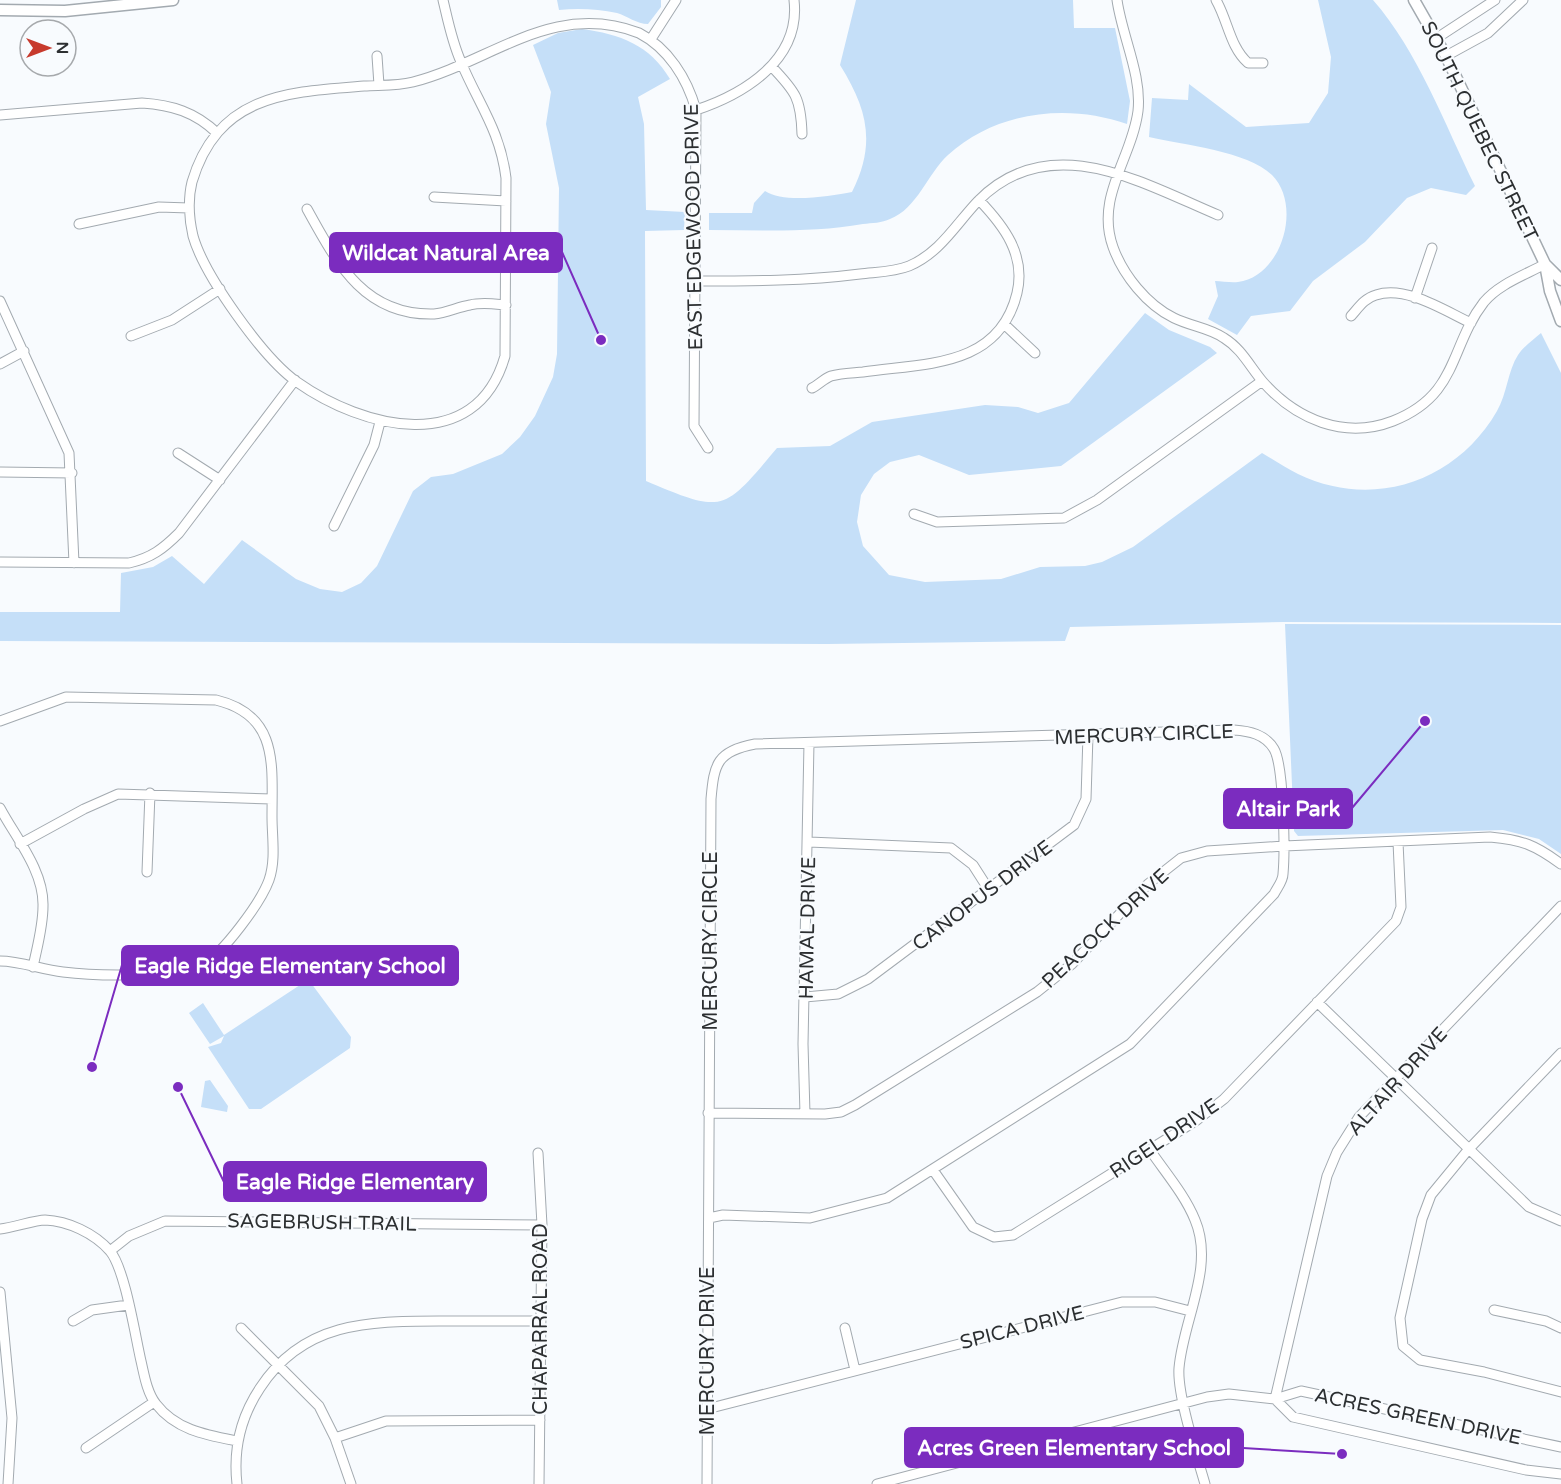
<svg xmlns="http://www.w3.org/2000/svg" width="1561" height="1484" viewBox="0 0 1561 1484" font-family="'Varela Round',sans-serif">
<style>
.green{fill:#c5dff8}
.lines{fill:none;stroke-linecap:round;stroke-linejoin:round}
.minor-casing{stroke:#a3aab0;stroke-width:11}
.major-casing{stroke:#a3aab0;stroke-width:13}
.minor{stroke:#fff;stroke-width:9}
.major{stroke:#fff;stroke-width:10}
.labels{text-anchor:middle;stroke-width:4.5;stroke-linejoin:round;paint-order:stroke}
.street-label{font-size:20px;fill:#2c2f31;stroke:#f8fbfe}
.leader{fill:none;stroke:#7b2cbf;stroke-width:2}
.callout-dot{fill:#7b2cbf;stroke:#f8fbfe;stroke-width:2}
.callout{fill:#7b2cbf;stroke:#7b2cbf;stroke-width:2}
.callout-label{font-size:21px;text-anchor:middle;font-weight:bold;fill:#fff}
</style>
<rect width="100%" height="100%" fill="#f8fbfe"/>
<path class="green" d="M557,0H661V7L648,24C637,24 627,16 617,13C598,9 578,8 559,10Z
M856,0H1073L1074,28H1115L1130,101L1127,124C1068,103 996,111 948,155C928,173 917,209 890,219C882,223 872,223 863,224C813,233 760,230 709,230V213H752L754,203L765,191C784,204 830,196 852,192C876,144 868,110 840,65Z
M1318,0H1373C1418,51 1445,125 1475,186L1466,195L1431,188L1407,198L1365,242L1313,281L1290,311L1251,316L1237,335L1208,319L1218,296L1215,281C1222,281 1231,283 1238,282C1281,277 1303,206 1272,175C1247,151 1184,145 1149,137L1152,98L1188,100L1189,84L1246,127L1309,123L1328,93L1331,57Z
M582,29C620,34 650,45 670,79L638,97L644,124L646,210L685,212L684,230L645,231L646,481C724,514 723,512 777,448L830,446L872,422L985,405L1018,407L1038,413L1069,403L1145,313L1169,330L1210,347L1217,353L1061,466L969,475L919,455L890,462L874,474L861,495L857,522L863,546L889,575L925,582L1001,579L1040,567L1085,566L1102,562L1133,547L1262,453C1274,460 1286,468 1298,474C1373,510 1456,482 1497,411C1507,394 1508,370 1518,355C1523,347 1534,339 1541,333L1561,373V623L1283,622L1070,627L1065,641L827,644L0,641V612H120L121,573L153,567L172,556L204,584L242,540L296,579L320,589L342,592L361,583L377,566L413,491L431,477L453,474L502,454L520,437L535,416L553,377L557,354L559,188L546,124L551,92L533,45L558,33Z
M1285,624L1561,625V854L1539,839L1503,830L1298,836L1294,831Z
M303,983H311L351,1037L350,1048L261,1109H249L208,1047L221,1043L224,1036L210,1044L189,1013L203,1003L224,1035Z
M210,1080L228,1106L227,1112L201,1107L205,1081Z"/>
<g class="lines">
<defs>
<path id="minor" d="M443,0C448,21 452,42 461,62C479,105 500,130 506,178L505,356C476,458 362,428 297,382C263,358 204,275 193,236C189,219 188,198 192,182C218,94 288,92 364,86C380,85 397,86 413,82C491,62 553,0 639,33C668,48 687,78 696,110L694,426L708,448
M1117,0C1122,36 1142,75 1138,111C1132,158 1095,197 1113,247C1123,275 1147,305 1174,318C1190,326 1210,328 1224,338C1242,349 1250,367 1263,382C1296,419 1344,440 1393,421C1459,395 1449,347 1484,302C1499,284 1525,275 1545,264
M1216,0C1228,21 1230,47 1248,63H1263
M1437,38L1495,0
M651,39L676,0
M377,56L379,85
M1446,56L1488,33L1523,0
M772,67C796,92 801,99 802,134
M696,110C744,94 801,60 794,0
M0,115L142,103C172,105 195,112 217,133
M434,197L506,201
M307,209C336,261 363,316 434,314C446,313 458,307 470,305C482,302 494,304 506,305
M79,224L159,207L189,208
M696,281C751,281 805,281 860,274C876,272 894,272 909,266C940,253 956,224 978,201C1050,128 1142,183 1218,215
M1415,298L1432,248
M0,301L69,453L74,563
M1351,316C1359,307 1365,298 1376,295C1406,285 1445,311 1471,323
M1004,324L1035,353
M131,336L172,320L220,289
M0,364L24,351
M812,388C818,385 825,378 831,376C841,373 853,373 863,372C925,363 999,368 1017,293C1026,255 1004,226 979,200
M178,453L220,480
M0,472L72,473
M914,514L937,522L1064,518L1097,500L1262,381
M334,526L374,445L380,422
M0,562L129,563C151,558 163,549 179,533L295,380
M0,721L66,697L216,700C279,715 272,765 272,817C272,837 276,860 269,880C261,902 223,954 202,965C175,978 94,976 63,972C42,970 21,961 0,961
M0,808C16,838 44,871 43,906C43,927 37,947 33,967
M809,842L951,848L973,865L989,890
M20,844L84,809L118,794L272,799
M147,872L150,793
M805,997L838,994L868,979L1074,825L1086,799L1088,735
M1317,1002L1529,1207L1561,1221
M1561,1053L1468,1150L1431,1195L1422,1219L1400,1318L1403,1346L1420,1360L1484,1372L1561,1392
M708,1113L825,1114L841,1112L855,1105L1037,992L1072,964L1148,884L1181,858L1207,851L1284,846L1490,837C1523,840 1535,845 1561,864
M805,1114L803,1044L809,743
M1150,1150C1165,1172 1185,1195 1195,1220C1215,1267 1183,1320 1179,1368C1177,1395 1197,1456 1205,1484
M538,1153L542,1225L539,1484
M933,1170L973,1227L994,1237L1013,1235L1197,1120L1224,1099L1396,921L1401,907L1398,842
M0,1229C12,1228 35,1220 45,1220C68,1221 94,1233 110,1251C125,1269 135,1335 141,1361C144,1374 147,1393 156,1404C176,1430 206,1435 237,1441
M110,1251L129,1236L165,1221L542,1225
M0,1292L12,1418L8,1484
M1494,1310L1546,1321L1561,1328
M73,1321L92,1310L128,1305
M241,1328L319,1406L335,1438L351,1484
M845,1328L855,1370
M1275,1399L1327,1176L1337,1152L1359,1117L1561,906
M1275,1399L1293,1417L1526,1470L1561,1474
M707,1409L1122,1302H1155L1190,1311
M335,1438L386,1421L540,1420
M86,1448L154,1402
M237,1484C233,1449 240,1418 260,1388C303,1322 368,1321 439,1321C473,1321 507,1321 541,1321
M707,1484L711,799C714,764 717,751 755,744L1234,730C1249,731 1265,734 1274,749C1284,766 1285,852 1283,874C1283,881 1277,888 1274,894L1130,1044L887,1198L810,1218L723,1215L709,1218
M877,1484L1207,1397L1229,1394L1275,1399L1301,1391L1561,1447"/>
<path id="major" d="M1414,0L1446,56L1545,264L1550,291L1561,321
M0,10L65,11L173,0
M1545,264L1561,280"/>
</defs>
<use href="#minor" class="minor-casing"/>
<use href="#major" class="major-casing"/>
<use href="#minor" class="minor"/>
<use href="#major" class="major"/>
</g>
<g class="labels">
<g class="street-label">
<text transform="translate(1480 131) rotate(64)" y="7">SOUTH QUEBEC STREET</text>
<text transform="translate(693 227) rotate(-91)" y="7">EAST EDGEWOOD DRIVE</text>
<text transform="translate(1144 734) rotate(-2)" y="7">MERCURY CIRCLE</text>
<text transform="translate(982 895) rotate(-37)" y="7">CANOPUS DRIVE</text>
<text transform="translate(807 928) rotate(-89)" y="7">HAMAL DRIVE</text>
<text transform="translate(1105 928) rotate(-43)" y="7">PEACOCK DRIVE</text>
<text transform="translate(710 941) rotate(-90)" y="7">MERCURY CIRCLE</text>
<text transform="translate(1397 1081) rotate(-48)" y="7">ALTAIR DRIVE</text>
<text transform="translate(1164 1138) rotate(-34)" y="7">RIGEL DRIVE</text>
<text transform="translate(322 1222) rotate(1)" y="7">SAGEBRUSH TRAIL</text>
<text transform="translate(540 1319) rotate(-90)" y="7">CHAPARRAL ROAD</text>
<text transform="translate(1022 1327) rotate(-14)" y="7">SPICA DRIVE</text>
<text transform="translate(707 1351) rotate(-90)" y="7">MERCURY DRIVE</text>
<text transform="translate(1418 1416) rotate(12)" y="7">ACRES GREEN DRIVE</text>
</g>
</g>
<path class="leader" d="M601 340L562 252M1425 721L1352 808M92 1067L122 965M178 1087L224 1182M1342 1454L1243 1448"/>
<g class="callout-dot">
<circle cx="601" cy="340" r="6"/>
<circle cx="1425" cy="721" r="6"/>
<circle cx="92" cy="1067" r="6"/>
<circle cx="178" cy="1087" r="6"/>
<circle cx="1342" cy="1454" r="6"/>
</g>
<g class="callout">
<rect x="330" y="233" width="232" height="39" rx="6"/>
<rect x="1224" y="789" width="128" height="39" rx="6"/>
<rect x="122" y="946" width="336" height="39" rx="6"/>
<rect x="224" y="1162" width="262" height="39" rx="6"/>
<rect x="905" y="1428" width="338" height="39" rx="6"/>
</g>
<g class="callout-label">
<text x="446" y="260">Wildcat Natural Area</text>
<text x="1288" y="816">Altair Park</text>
<text x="290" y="973">Eagle Ridge Elementary School</text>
<text x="355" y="1189">Eagle Ridge Elementary</text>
<text x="1074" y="1455">Acres Green Elementary School</text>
</g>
<g transform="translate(48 48) rotate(90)"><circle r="28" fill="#f8fbfe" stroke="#a6a9ac" stroke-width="1.5"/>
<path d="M0-4.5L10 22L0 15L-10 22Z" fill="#c73a2d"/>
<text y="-9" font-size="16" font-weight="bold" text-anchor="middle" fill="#2c2f31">N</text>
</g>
</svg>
